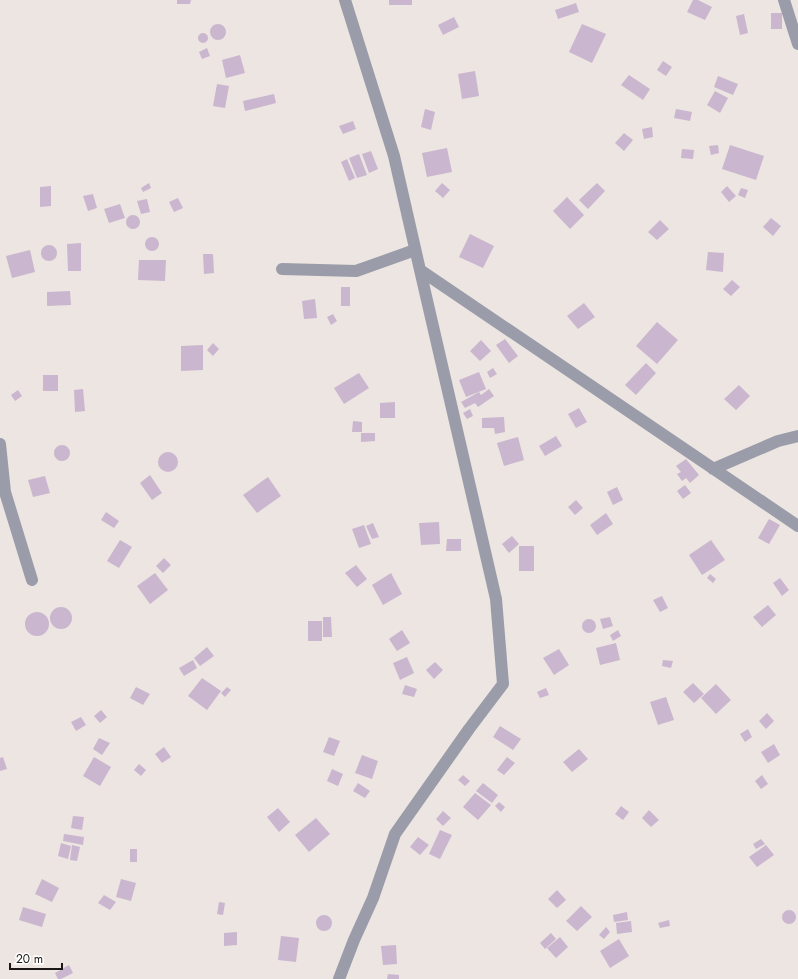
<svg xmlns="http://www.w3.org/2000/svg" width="798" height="979" viewBox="0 0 798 979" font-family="Jost,sans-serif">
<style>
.building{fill:#cbb6cf}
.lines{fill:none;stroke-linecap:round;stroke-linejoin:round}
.street{stroke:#9b9ca9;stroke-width:12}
</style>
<rect width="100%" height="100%" fill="#ece5e1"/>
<path class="building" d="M177,0H191L190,4H177Z
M389,0H412V5H389Z
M693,0H698L712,7L705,20L687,12Z
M576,3L579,12L558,19L555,10Z
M771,13H782V29H771Z
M744,14L748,33L740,35L736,16Z
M454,17L459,27L443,35L438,25Z
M210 32a8 8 0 1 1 16 0a8 8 0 1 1-16 0Z
M582,24L606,34L592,63L569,52Z
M198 38a5 5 0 1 1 10 0a5 5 0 1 1-10 0Z
M207,48L210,56L202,59L199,52Z
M240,55L245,73L226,78L222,60Z
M663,61L672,67L666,76L657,70Z
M475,71L479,96L462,99L458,74Z
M629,75L650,89L643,100L621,85Z
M718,76L738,84L733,95L714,87Z
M217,84L229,86L225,108L213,106Z
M715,91L728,98L720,113L707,105Z
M274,94L276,103L245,111L243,101Z
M425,109L435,112L431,130L421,127Z
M676,109L692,112L690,121L674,118Z
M353,121L356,129L343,134L339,126Z
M652,127L653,137L644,139L642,129Z
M624,133L633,140L624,151L615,143Z
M718,145L719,153L711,155L709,146Z
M730,145L764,156L756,180L722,169Z
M447,148L452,172L427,177L422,153Z
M682,149L694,150L693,159L681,158Z
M371,151L378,169L369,173L362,154Z
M359,154L367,175L357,178L349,158Z
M347,159L355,178L349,181L341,162Z
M149,183L151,188L143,192L141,188Z
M442,183L450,190L443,198L435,191Z
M597,183L605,191L588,209L579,200Z
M51,186V206L40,207V187Z
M727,186L736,196L729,202L721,192Z
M741,188L748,190L745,198L738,195Z
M93,194L97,208L88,211L83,196Z
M567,197L584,215L570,229L553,211Z
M178,198L183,208L174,212L169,202Z
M147,199L150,212L141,214L137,201Z
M120,204L125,218L109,223L104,209Z
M126 222a7 7 0 1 1 14 0a7 7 0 1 1-14 0Z
M771,218L781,226L773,236L763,227Z
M660,220L669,229L657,240L648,232Z
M470,234L494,246L483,268L459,257Z
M145 244a7 7 0 1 1 14 0a7 7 0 1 1-14 0Z
M81,243V271H68L67,244Z
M41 253a8 8 0 1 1 16 0a8 8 0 1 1-16 0Z
M30,250L35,272L12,278L6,256Z
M708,252L724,253L723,272L706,270Z
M203,254H213L214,273L204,274Z
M139,260H166L165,281L138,280Z
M732,280L740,287L731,296L723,289Z
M341,287H350V306H341Z
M70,291L71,305L47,306V292Z
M315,299L317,318L304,319L302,301Z
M584,303L595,317L578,329L567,316Z
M333,314L337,321L331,325L327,317Z
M657,322L678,340L657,364L636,346Z
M505,339L518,356L509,363L496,345Z
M481,340L491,351L480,361L470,351Z
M213,343L219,349L213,356L207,350Z
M203,345V370L181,371V346Z
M646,363L656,373L636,395L625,385Z
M493,368L497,374L490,378L487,372Z
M479,372L486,389L466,397L459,380Z
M359,373L369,388L344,404L334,388Z
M43,375H58V391H43Z
M739,385L750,396L736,410L724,399Z
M83,389L85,411L75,412L74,390Z
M489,389L494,396L478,407L475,403L465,408L461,402L479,392L481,395Z
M18,390L22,396L15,401L11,395Z
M395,402V418H380V403Z
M579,408L587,422L576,428L568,414Z
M470,409L473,416L467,419L463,413Z
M504,417L505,432L495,434L494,428H482V418Z
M353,421L362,422V432H352Z
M361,433H375V441L361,442Z
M556,436L562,446L545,456L539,446Z
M518,437L524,460L504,466L497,443Z
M54 453a8 8 0 1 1 16 0a8 8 0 1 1-16 0Z
M158 462a10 10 0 1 1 20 0a10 10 0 1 1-20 0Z
M686,459L699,475L690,483L686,478L682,481L677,474L681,472L676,466Z
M150,475L162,493L152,500L140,483Z
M45,476L50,493L33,497L28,480Z
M268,477L281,496L257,513L243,495Z
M685,485L691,493L683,499L677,491Z
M617,487L623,500L613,505L607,492Z
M576,500L583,508L575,515L568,507Z
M106,512L119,521L114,528L101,520Z
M606,513L613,524L597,535L590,525Z
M769,519L780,525L769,544L758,538Z
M439,522L440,544L421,545L419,523Z
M373,523L379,537L372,539L366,526Z
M364,525L371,544L359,548L352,529Z
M512,536L519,544L509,553L502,544Z
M447,539H461V551H446Z
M120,540L132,547L119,568L107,561Z
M711,540L725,560L702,575L689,555Z
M519,546H534V571H519Z
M164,558L171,565L163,573L156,566Z
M356,565L367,579L357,587L345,573Z
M155,573L168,590L150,604L137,586Z
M391,573L402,594L383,605L372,585Z
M710,574L716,579L713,583L707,578Z
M780,578L789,590L782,596L773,583Z
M662,596L668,608L660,612L653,600Z
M768,605L776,615L762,627L753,617Z
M50 618a11 11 0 1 1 22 0a11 11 0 1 1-22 0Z
M25 624a12 12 0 1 1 24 0a12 12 0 1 1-24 0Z
M323,617H331L332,637H323Z
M610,617L613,626L603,629L600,619Z
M582 626a7 7 0 1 1 14 0a7 7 0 1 1-14 0Z
M308,621H322V641H308Z
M402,630L410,643L397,651L389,639Z
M618,630L621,636L613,641L610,635Z
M616,643L620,660L600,665L596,648Z
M207,647L214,656L200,666L194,658Z
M559,649L569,665L554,675L543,658Z
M407,657L414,673L400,680L393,663Z
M193,660L197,668L184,676L179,668Z
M663,660L673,661L671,668L662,666Z
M435,662L443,670L434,679L426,670Z
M202,678L221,691L207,710L188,696Z
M693,683L704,694L694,703L683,692Z
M716,684L731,700L716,714L701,698Z
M405,685L417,689L414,697L402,694Z
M136,687L150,694L143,705L130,698Z
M227,687L231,690L225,697L221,693Z
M546,688L549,695L540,698L537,692Z
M666,697L674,720L658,725L650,702Z
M101,710L107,717L100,723L94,716Z
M767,713L774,721L766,729L759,721Z
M81,717L86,725L76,731L71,722Z
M500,726L521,739L513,750L493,737Z
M748,729L752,737L745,742L740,734Z
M329,737L340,741L334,756L323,752Z
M99,738L110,743L102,755L93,749Z
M774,744L780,755L768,763L761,752Z
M164,747L171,757L162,763L155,754Z
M579,749L588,759L572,772L563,762Z
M362,755L378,761L372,779L355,773Z
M3,757L7,769L0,771V758Z
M94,757L111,767L100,786L83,776Z
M507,757L515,763L504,775L497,770Z
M139,764L146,770L141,776L134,770Z
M332,769L343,774L338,786L327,781Z
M463,775L470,781L465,786L458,780Z
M762,775L768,784L761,789L755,781Z
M358,783L370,791L365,798L353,791Z
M483,783L498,795L492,803L476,791Z
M475,793L491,805L478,820L463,807Z
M499,802L505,807L501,812L495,806Z
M621,806L629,812L623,820L615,814Z
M278,808L290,822L279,832L267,817Z
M649,810L659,820L651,827L642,818Z
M443,811L451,818L443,826L436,819Z
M73,816L84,817L82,830L71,828Z
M316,818L330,834L309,852L295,835Z
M440,830L452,835L440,859L429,854Z
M64,834L84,837L83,845L63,841Z
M418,837L429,845L420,855L410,847Z
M761,839L765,844L756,849L753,844Z
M61,843L71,846L68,859L58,856Z
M72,845L80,847L77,861L70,860Z
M766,845L774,855L757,867L749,857Z
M130,849H137V862H130Z
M42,879L59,888L52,902L35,894Z
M121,879L136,883L131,901L116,897Z
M557,890L566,900L557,908L548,899Z
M104,895L116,902L110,910L98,903Z
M219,902L225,903L223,915L217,914Z
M581,906L592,917L577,931L566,921Z
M23,907L46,914L42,927L19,920Z
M782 917a7 7 0 1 1 14 0a7 7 0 1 1-14 0Z
M627,912L628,920L614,922L613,915Z
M316 923a8 8 0 1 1 16 0a8 8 0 1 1-16 0Z
M669,920L670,926L660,928L658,923Z
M631,921L632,932L617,934L616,923Z
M606,927L610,932L604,939L599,935Z
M237,932V945L224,946V933Z
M551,933L556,939L545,949L540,943Z
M281,936L299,938L296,962L278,960Z
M560,937L568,947L556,958L547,948Z
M619,939L629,956L610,968L600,951Z
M396,945L397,964L383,965L381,946Z
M69,965L73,973L61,979H58L55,973Z
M388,974L399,975V979H387Z"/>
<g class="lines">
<path class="street" d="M784,0L798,44
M282,269L356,271L415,250
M420,270L798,526
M0,444L5,492L32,580
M713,469L778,441L798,436
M339,979L354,940L373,898L395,834L469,729L503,684L496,599L420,270L394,156L345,0"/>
</g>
<path d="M10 963v6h52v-6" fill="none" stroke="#1a1716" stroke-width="2"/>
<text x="16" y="963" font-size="12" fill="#1a1716" stroke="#ffffff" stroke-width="3" paint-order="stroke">20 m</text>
</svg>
